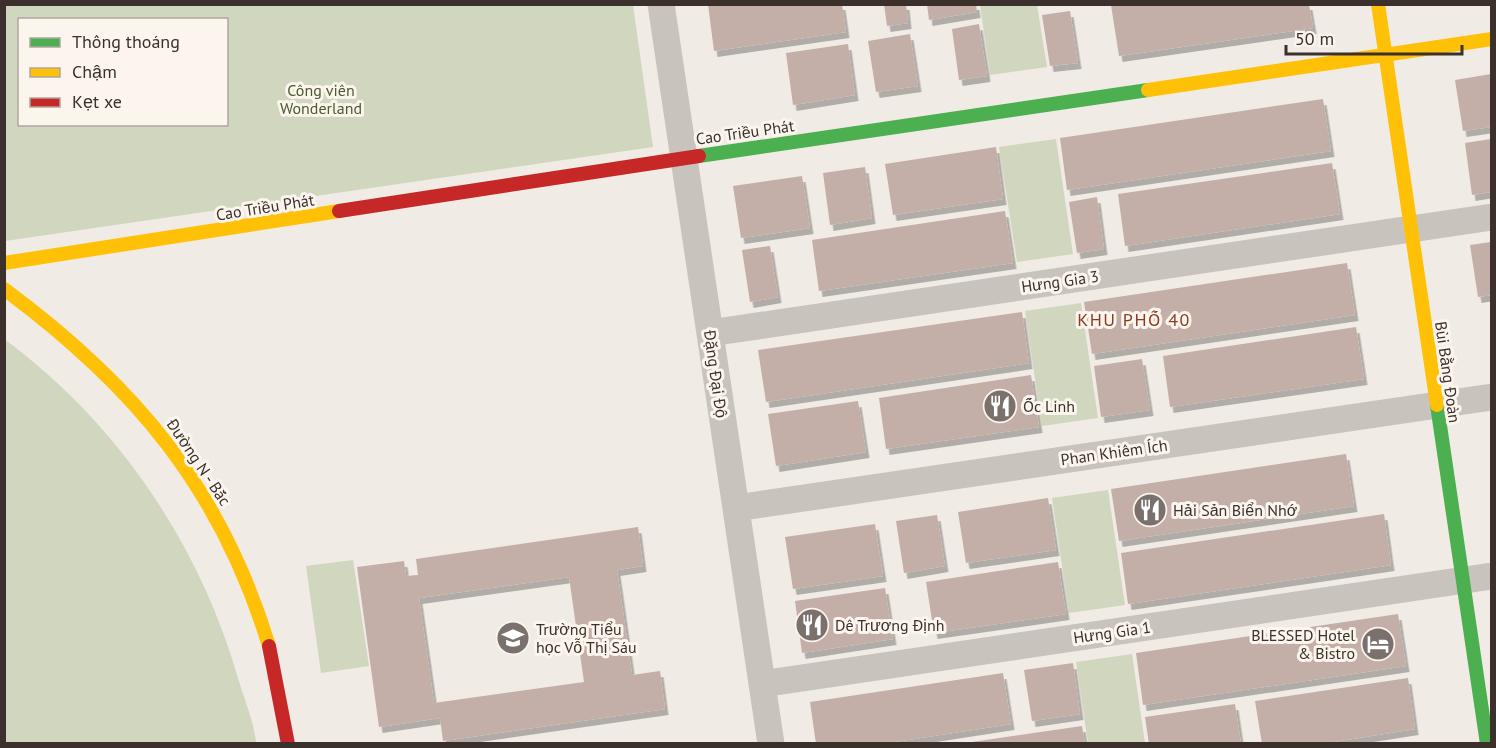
<svg xmlns="http://www.w3.org/2000/svg" width="1496" height="748" viewBox="0 0 1496 748" font-family="'PT Sans',sans-serif">
<style>
.green{fill:#d1d6bf;fill-rule:evenodd}
.building{fill:#c3afa7;fill-rule:evenodd;filter:url(#shadow)}
.lines{fill:none;stroke-linecap:round;stroke-linejoin:round}
.street{stroke:#c9c3be;stroke-width:27}
.fast{stroke:#4caf50;stroke-width:14}
.slow{stroke:#ffc107;stroke-width:14}
.jam{stroke:#c62828;stroke-width:14}
.labels{text-anchor:middle;stroke-width:6;stroke-linejoin:round;paint-order:stroke}
.park-label{font-size:16px;fill:#4a5a2e;stroke:#fbf5ee}
.street-label{font-size:16px;fill:#3b302b;stroke:#fbf5ee}
.poi-label{font-size:16px;fill:#3b302b;stroke:#fbf5ee;text-anchor:start}
.neighbourhood-label{font-size:18px;letter-spacing:1.5px;fill:#8c3b22;stroke:#fbf5ee}
</style>
<defs>
<filter id="shadow"><feDropShadow dx="3.5" dy="6" stdDeviation="0" flood-color="#0004"/></filter>
</defs>
<rect width="100%" height="100%" fill="#f0ebe5"/>
<path class="green" d="M4,5H633L653,147L5,241ZM20,20H226V124H20Z
M980,5H1037L1047,67L990,75Z
M1056,139L1073,254L1017,262L999,147Z
M1081,303L1098,418L1042,426L1025,311Z
M4,339C117,422 199,543 238,678C244,699 254,721 256,743H5Z
M1108,490L1125,605L1069,613L1052,498Z
M353,560L369,666L321,673L306,566Z
M1132,654L1145,743H1088L1076,662Z"/>
<path class="building" d="M708,4H842L846,32L714,51Z
M884,4H906L908,23L887,26Z
M927,4H976L977,12L929,20Z
M1309,4L1313,28L1119,56L1111,5Z
M1070,11L1078,63L1050,66L1042,15Z
M979,24L987,76L959,80L952,29Z
M910,34L918,86L876,92L868,41Z
M848,44L855,95L793,105L786,53Z
M1491,74V127L1463,131L1455,80Z
M1323,99L1331,151L1067,190L1060,138Z
M1491,139V192L1472,195L1465,143Z
M996,147L1003,199L893,215L885,164Z
M1332,163L1340,214L1125,246L1118,194Z
M865,167L872,218L830,225L823,173Z
M802,176L810,228L741,238L733,186Z
M1097,197L1104,249L1077,253L1069,202Z
M1005,211L1013,263L819,291L812,240Z
M1491,242V295L1478,297L1470,245Z
M770,246L778,297L750,302L742,250Z
M1347,263L1355,315L1092,354L1084,302Z
M1022,312L1029,363L766,402L758,350Z
M1356,327L1364,379L1170,407L1163,356Z
M1142,359L1150,410L1101,417L1094,366Z
M1031,375L1039,427L886,449L879,398Z
M858,401L866,452L776,466L768,414Z
M1346,454L1354,506L1119,541L1111,489Z
M1048,498L1056,550L966,563L958,512Z
M1384,514L1391,565L1128,604L1121,553Z
M937,515L945,566L904,573L896,521Z
M875,524L883,576L793,589L785,537Z
M638,527L643,566L617,570L632,675L660,671L665,709L443,741L440,718L379,727L357,567L404,561L406,576L418,575L416,559ZM569,577L584,682L434,703L419,598Z
M1058,562L1066,614L934,633L926,582Z
M885,588L893,639L802,653L795,601Z
M1398,614L1406,666L1143,705L1136,653Z
M1073,663L1080,714L1032,721L1024,670Z
M1003,673L1011,724L881,744H816L810,702Z
M1408,678L1415,729L1320,744H1262L1255,701Z
M1235,704L1241,744H1149L1145,717Z
M1082,726L1085,744H972V742Z"/>
<g class="lines">
<path class="street" d="M661,4L771,744
M710,333L1492,217
M736,508L1492,397
M762,684L1492,576"/>
<path class="fast" d="M699,156L1148,90
M1437,405L1487,744"/>
<path class="slow" d="M1378,4L1437,405
M1148,90L1492,39
M4,263L339,211
M4,289C135,386 221,488 269,646"/>
<path class="jam" d="M339,211L699,156
M269,646L288,744"/>
</g>
<defs>
<symbol id="restaurant-disc" viewBox="-11 -11 22 22"><circle r="9.5" fill="#7a716c" stroke="#fbf5ee"/><path d="M-5-6h1v4h1v-4h1v4h1v-4h1v5L-1.5 .5V6h-2V.5L-5-1ZM5-6V6H3V1.5H1.5Q1.5-4 5-6Z" fill="#fff"/></symbol>
<symbol id="school-disc" viewBox="-11 -11 22 22"><circle r="9.5" fill="#7a716c" stroke="#fbf5ee"/><path d="M0-5L7-2L0 1L-7-2ZM-4 1L0 2.5L4 1V4Q0 6-4 4Z" fill="#fff"/></symbol>
<symbol id="hotel-disc" viewBox="-11 -11 22 22"><circle r="9.5" fill="#7a716c" stroke="#fbf5ee"/><path d="M-6-4.5h1.5V1H6V5H4.5V3h-9V5H-6ZM-4 0a1.8 1.8 0 1 1 3.6 0ZM.5 0V-2.5h3Q6-2.5 6 0Z" fill="#fff"/></symbol>
</defs>
<g fill-rule="evenodd">
<use href="#restaurant-disc" x="981" y="387" width="38" height="38"/>
<use href="#restaurant-disc" x="1131" y="491" width="38" height="38"/>
<use href="#restaurant-disc" x="793" y="606" width="38" height="38"/>
<use href="#school-disc" x="494" y="619" width="38" height="38"/>
<use href="#hotel-disc" x="1359" y="625" width="38" height="38"/>
</g>
<g class="labels">
<g class="park-label">
<text x="321" y="96">Công viên<tspan x="321" dy="18">Wonderland</tspan></text>
</g>
<g class="street-label">
<text transform="translate(745 132) rotate(-8)" y="6">Cao Triều Phát</text>
<text transform="translate(265 207) rotate(-9)" y="6">Cao Triều Phát</text>
<text transform="translate(1060 281) rotate(-8)" y="6">Hưng Gia 3</text>
<text transform="translate(1448 372) rotate(82)" y="6">Bùi Bằng Đoàn</text>
<text transform="translate(716 374) rotate(82)" y="6">Đặng Đại Độ</text>
<text transform="translate(1114 452) rotate(-8)" y="6">Phan Khiêm Ích</text>
<text transform="translate(199 462) rotate(56)" y="6">Đường N - Bắc</text>
<text transform="translate(1112 632) rotate(-8)" y="6">Hưng Gia 1</text>
</g>
<g class="poi-label">
<text x="1023" y="412">Ốc Linh</text>
<text x="1173" y="516">Hải Sản Biển Nhớ</text>
<text x="835" y="631">Dê Trương Định</text>
<text x="536" y="635">Trường Tiểu<tspan x="536" dy="18">học Vỗ Thị Sáu</tspan></text>
<text x="1355" y="641" text-anchor="end">BLESSED Hotel<tspan x="1355" dy="18">&amp; Bistro</tspan></text>
</g>
<g class="neighbourhood-label">
<text x="1134" y="326">KHU PHỐ 40</text>
</g>
</g>
<rect width="1496" height="748" fill="none" stroke="#3b302b" stroke-width="12"/>
<rect x="18" y="18" width="210" height="108" fill="#fbf5ee" stroke="#aea6a0" stroke-width="1.5"/>
<rect x="30" y="38" width="30" height="9" fill="#4caf50" stroke="#aea6a0" stroke-width="1.5"/>
<text x="72" y="48" font-size="18" fill="#3b302b">Thông thoáng</text>
<rect x="30" y="68" width="30" height="9" fill="#ffc107" stroke="#aea6a0" stroke-width="1.5"/>
<text x="72" y="78" font-size="18" fill="#3b302b">Chậm</text>
<rect x="30" y="98" width="30" height="9" fill="#c62828" stroke="#aea6a0" stroke-width="1.5"/>
<text x="72" y="108" font-size="18" fill="#3b302b">Kẹt xe</text>
<path d="M1286 45v9h176v-9" fill="none" stroke="#3b302b" stroke-width="3"/>
<text x="1295" y="45" font-size="18" fill="#3b302b" stroke="#fbf5ee" stroke-width="4.5" paint-order="stroke">50 m</text>
</svg>
